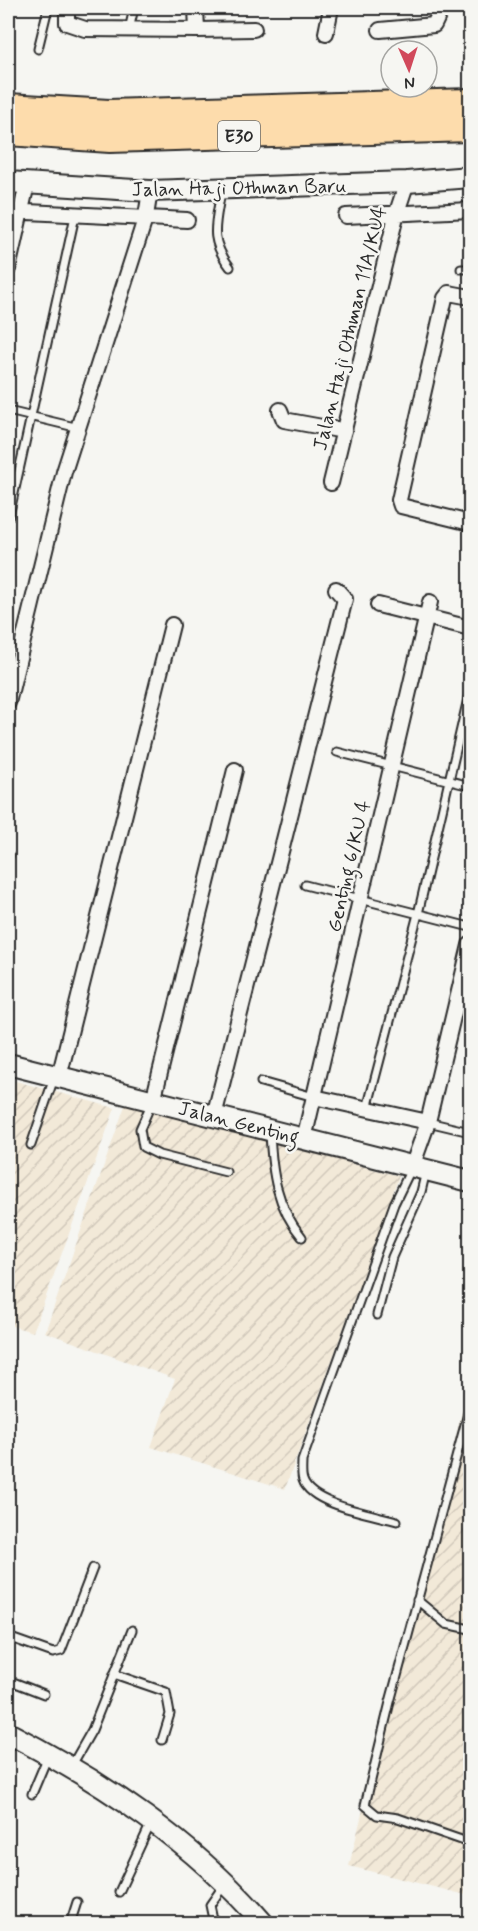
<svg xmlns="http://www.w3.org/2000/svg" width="478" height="1931" viewBox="0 0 478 1931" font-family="Mynerve,sans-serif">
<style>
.industrial{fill:url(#industrial-furrows)}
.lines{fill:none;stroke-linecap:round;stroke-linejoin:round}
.lane-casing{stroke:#2b2b2b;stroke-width:11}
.street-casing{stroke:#2b2b2b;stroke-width:18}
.secondary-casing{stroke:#2b2b2b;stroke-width:24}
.highway-casing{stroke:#2b2b2b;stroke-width:30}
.lane{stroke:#f6f6f2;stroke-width:7}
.street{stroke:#f6f6f2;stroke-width:14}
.secondary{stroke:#f6f6f2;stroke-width:20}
.highway{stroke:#fddcac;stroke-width:26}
.labels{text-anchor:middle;stroke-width:5;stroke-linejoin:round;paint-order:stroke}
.shield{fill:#f6f6f2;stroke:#686867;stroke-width:1.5}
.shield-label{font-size:18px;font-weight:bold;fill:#2b2b2b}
.street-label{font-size:20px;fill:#2b2b2b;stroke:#f6f6f2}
</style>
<defs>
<pattern id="industrial-furrows" width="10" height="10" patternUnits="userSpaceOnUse" patternTransform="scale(1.5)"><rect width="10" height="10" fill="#f2e9d8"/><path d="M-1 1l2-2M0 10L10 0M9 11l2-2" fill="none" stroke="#d0c8ba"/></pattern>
</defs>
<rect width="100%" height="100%" fill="#f6f6f2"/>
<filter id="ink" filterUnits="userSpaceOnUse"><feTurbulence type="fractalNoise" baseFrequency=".0167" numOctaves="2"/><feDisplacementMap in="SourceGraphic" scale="12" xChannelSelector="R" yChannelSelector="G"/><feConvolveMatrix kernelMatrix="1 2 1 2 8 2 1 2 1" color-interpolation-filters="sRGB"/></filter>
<g filter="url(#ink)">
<path class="industrial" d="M8,1079L115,1108L33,1332L8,1325Z
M126,1103L399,1176L285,1489L151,1447L175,1379L45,1332Z
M470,1380V1896L349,1866Z"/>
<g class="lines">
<defs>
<path id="lane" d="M129,30L134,8
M38,49L48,8
M221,191C216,225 208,238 230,267
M461,269H470
M8,411L79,428
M9,516L75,216
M337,752L470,786
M8,855L9,856
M305,885L470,927
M261,1082L314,1097
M152,1102L140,1129L143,1147L159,1155L226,1172
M367,1109L418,914L470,690
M428,1122L470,1132
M270,1133C272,1172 276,1206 302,1237
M31,1145L54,1078
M377,1315L392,1257L421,1192L426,1171
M470,1406L390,1702L365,1805L377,1815L398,1818L470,1843
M397,1521C373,1514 311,1505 303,1480C301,1475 302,1466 302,1461L394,1204L411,1169
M417,1600L446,1624L470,1629
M8,1637L53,1653L61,1651L93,1568
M114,1674L166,1692L170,1714L162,1740
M8,1680L44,1694
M72,1765L92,1730L132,1630
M32,1794L48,1756
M119,1892L151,1823
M70,1924L77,1902
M214,1924L210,1905L224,1885"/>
<path id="street" d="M67,8V23L85,29L197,30
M196,8L197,30L254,29
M380,30L434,25L442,8
M326,33L331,8
M8,211L187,220
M346,216L470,210
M8,269L27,184
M470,297L449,293L445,298L399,500L401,506L470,523
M280,410L284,420L344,431
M331,483L397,212L407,182
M378,605L470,628
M8,703L64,472L146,216L150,191
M59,1077L172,625
M314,1097L428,1122
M153,1101L235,770
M214,1116L345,599L336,589
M304,1139L430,602
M412,1167L428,1122L470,945"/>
<path id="secondary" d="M8,182L150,191L407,182L470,177
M8,1064L470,1181
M8,1733C103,1782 193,1842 264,1924"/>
<path id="highway" d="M8,107L109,113L470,102
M8,132L110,139L470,128"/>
</defs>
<use href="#lane" class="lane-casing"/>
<use href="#street" class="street-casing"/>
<use href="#secondary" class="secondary-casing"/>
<use href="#highway" class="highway-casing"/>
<use href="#lane" class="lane"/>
<use href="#street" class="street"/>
<use href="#secondary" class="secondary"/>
<use href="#highway" class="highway"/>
</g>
</g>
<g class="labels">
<rect class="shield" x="218" y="121" width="42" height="30" rx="4.5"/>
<g class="shield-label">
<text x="239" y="142">E30</text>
</g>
<g class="street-label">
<text transform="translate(239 187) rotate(-1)" y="7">Jalan Haji Othman Baru</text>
<text transform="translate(349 328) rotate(-76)" y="7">Jalan Haji Othman 11A/KU4</text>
<text transform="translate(348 866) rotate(-77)" y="7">Genting 6/KU 4</text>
<text transform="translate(239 1122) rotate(14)" y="7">Jalan Genting</text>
</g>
</g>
<rect width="478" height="1931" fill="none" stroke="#f6f6f2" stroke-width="30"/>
<rect x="15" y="15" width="448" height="1901" fill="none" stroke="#2b2b2b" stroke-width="2" filter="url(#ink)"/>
<g transform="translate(409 69) rotate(177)"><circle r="28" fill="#f6f6f2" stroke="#a5a5a2" stroke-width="1.5"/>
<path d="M0-4.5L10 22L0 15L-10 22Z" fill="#d1495b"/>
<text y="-9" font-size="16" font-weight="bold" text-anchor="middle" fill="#2b2b2b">N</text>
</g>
</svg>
